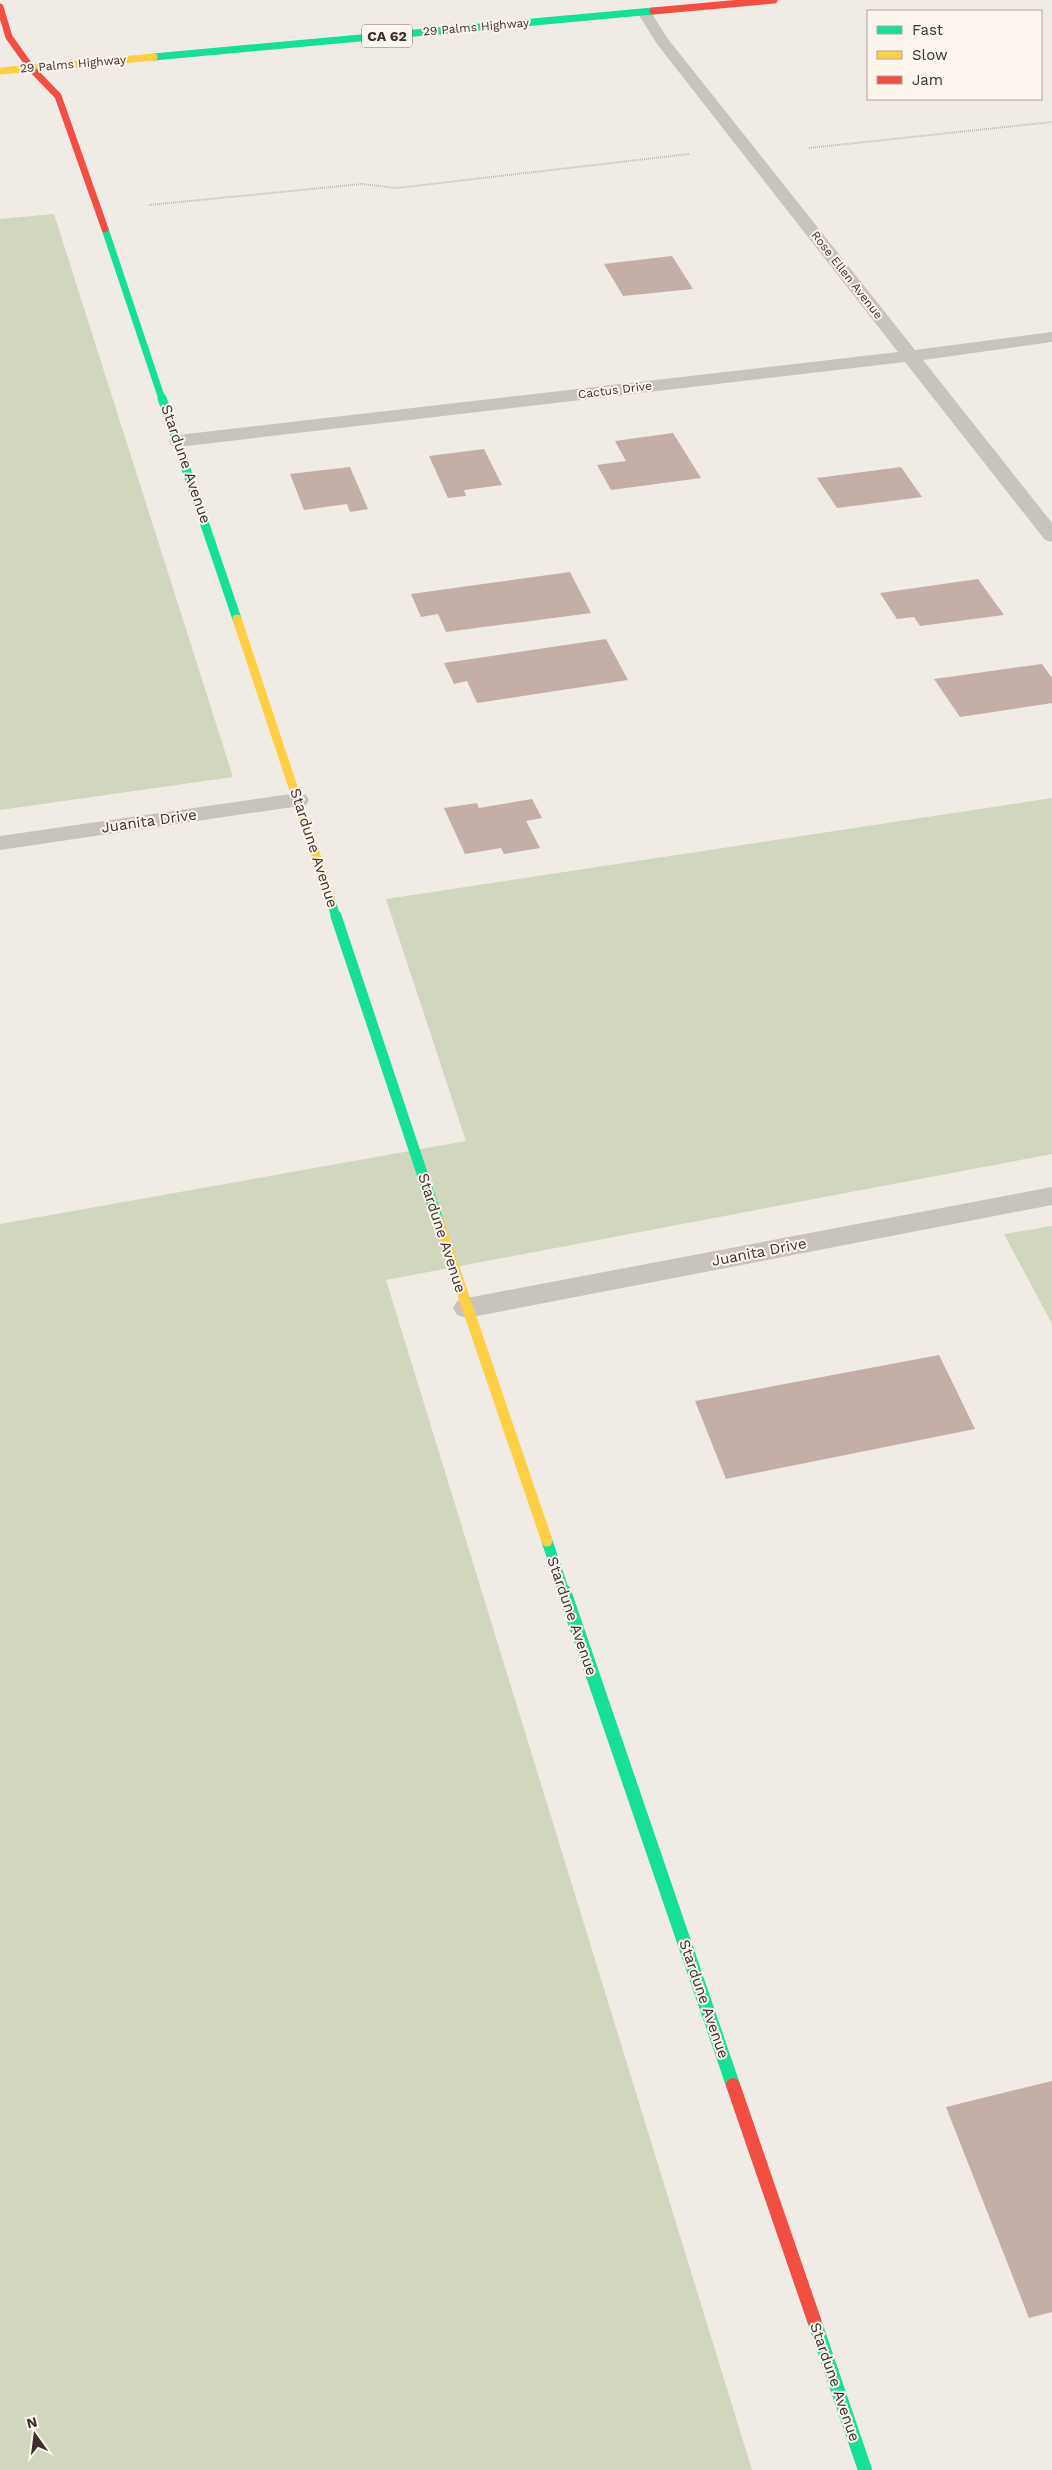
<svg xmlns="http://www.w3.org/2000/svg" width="1052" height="2470" viewBox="0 0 1052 2470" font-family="'Work Sans',sans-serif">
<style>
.green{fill:#d1d6bf}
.building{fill:#c3afa7}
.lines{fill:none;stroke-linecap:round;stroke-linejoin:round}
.path{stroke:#c2bbb6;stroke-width:2;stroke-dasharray:1 1;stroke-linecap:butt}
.street{fill:#c9c3be;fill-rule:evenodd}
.fast-far3{stroke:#16e098;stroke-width:7}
.fast-far2{stroke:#16e098;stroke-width:9}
.fast-far1{stroke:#16e098;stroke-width:11}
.fast{stroke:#16e098;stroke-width:14}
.slow-far2{stroke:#ffcf43;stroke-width:7}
.slow-far1{stroke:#ffcf43;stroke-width:9}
.slow{stroke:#ffcf43;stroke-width:11}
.jam-far1{stroke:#f24e42;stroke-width:7}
.jam{stroke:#f24e42;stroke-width:14}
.labels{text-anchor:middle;stroke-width:4;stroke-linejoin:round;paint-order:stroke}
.far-street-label{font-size:12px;fill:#3b302b;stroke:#fbf5ee}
.shield{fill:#fbf5ee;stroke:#756b66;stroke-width:1}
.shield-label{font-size:14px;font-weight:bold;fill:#3b302b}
.street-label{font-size:15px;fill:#3b302b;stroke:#fbf5ee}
</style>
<rect width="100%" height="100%" fill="#f0ebe5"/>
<path class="green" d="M54,214L233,777L0,810V219Z
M1052,798V1154L386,1280L752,2470H0V1224L466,1141L386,899Z
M1052,1226V1324L1004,1234Z"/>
<path class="building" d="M672,256L693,289L623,296L604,264Z
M673,433L701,478L611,490L597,465L626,461L615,441Z
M484,449L502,485L464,490L466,496L448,498L429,456Z
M350,467L368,509L350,512L347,504L304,510L290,474Z
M901,467L922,497L837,508L817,478Z
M570,572L591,613L446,632L438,614L421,617L411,594Z
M978,579L1004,615L920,626L914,617L897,619L880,593Z
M606,639L628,680L477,703L467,681L454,684L444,663Z
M1042,664L1052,678V703L960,717L934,679Z
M532,799L542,818L526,821L540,848L504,854L501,848L465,854L444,808L477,803L479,808Z
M939,1355L975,1429L726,1479L695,1401Z
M1052,2081V2312L1029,2318L946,2107Z"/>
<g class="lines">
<path class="path" d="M809,148L1052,122
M149,205L362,184L397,188L689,154"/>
<path class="street" d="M644,8L649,9L668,39L915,350L1052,332V342L923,360L1052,523V542L1045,540L905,362L178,447L171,445L169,441L171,437L178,435L898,352L657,44L637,12Z
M298,793L306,795L309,800L306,805L0,850V836Z
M1052,1187V1205L467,1318L457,1315L453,1308L457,1301L467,1298Z"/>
<path class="fast-far3" d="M154,57L653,11
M105,229L162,399"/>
<path class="fast-far2" d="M162,398L237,619
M331,901L336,917"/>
<path class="fast-far1" d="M336,916L438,1221
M547,1541L564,1592"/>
<path class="fast" d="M564,1591L733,2085
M814,2320L865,2470"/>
<path class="slow-far2" d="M0,71L154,57"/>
<path class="slow-far1" d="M237,619L331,901"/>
<path class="slow" d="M438,1221L547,1541"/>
<path class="jam-far1" d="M0,7L9,37L31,68L58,96L105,229
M653,11L774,0"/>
<path class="jam" d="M733,2085L814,2320"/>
</g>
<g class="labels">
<g class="far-street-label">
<text transform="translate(476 27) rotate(-5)" y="4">29 Palms Highway</text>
<text transform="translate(73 64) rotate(-5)" y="4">29 Palms Highway</text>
<text transform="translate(847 275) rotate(52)" y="4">Rose Ellen Avenue</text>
<text transform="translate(615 390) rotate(-7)" y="4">Cactus Drive</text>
</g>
<rect class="shield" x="362" y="24.5" width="50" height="23" rx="4"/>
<g class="shield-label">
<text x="387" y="41">CA 62</text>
</g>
<g class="street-label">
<text transform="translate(186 464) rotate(71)" y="5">Stardune Avenue</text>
<text transform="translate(149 821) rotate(-8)" y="5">Juanita Drive</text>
<text transform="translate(314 848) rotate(72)" y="5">Stardune Avenue</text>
<text transform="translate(442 1233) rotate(72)" y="5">Stardune Avenue</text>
<text transform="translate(759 1252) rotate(-11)" y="5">Juanita Drive</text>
<text transform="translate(572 1616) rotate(71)" y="5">Stardune Avenue</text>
<text transform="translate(704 1999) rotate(71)" y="5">Stardune Avenue</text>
<text transform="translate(835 2382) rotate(71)" y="5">Stardune Avenue</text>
</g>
</g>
<rect x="867" y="10" width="175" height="90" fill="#fbf5ee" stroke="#aea6a0"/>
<rect x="877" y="26" width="25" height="8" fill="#16e098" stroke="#aea6a0"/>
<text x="912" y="35" font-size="15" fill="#3b302b">Fast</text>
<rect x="877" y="51" width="25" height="8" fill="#ffcf43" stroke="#aea6a0"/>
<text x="912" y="60" font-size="15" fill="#3b302b">Slow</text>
<rect x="877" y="76" width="25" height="8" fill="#f24e42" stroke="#aea6a0"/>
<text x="912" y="85" font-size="15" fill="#3b302b">Jam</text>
<g transform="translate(35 2435) rotate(346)" stroke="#fbf5ee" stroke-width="4" paint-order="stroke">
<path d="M0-4L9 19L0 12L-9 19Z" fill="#3b302b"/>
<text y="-8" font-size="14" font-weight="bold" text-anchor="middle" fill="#3b302b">N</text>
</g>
</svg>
